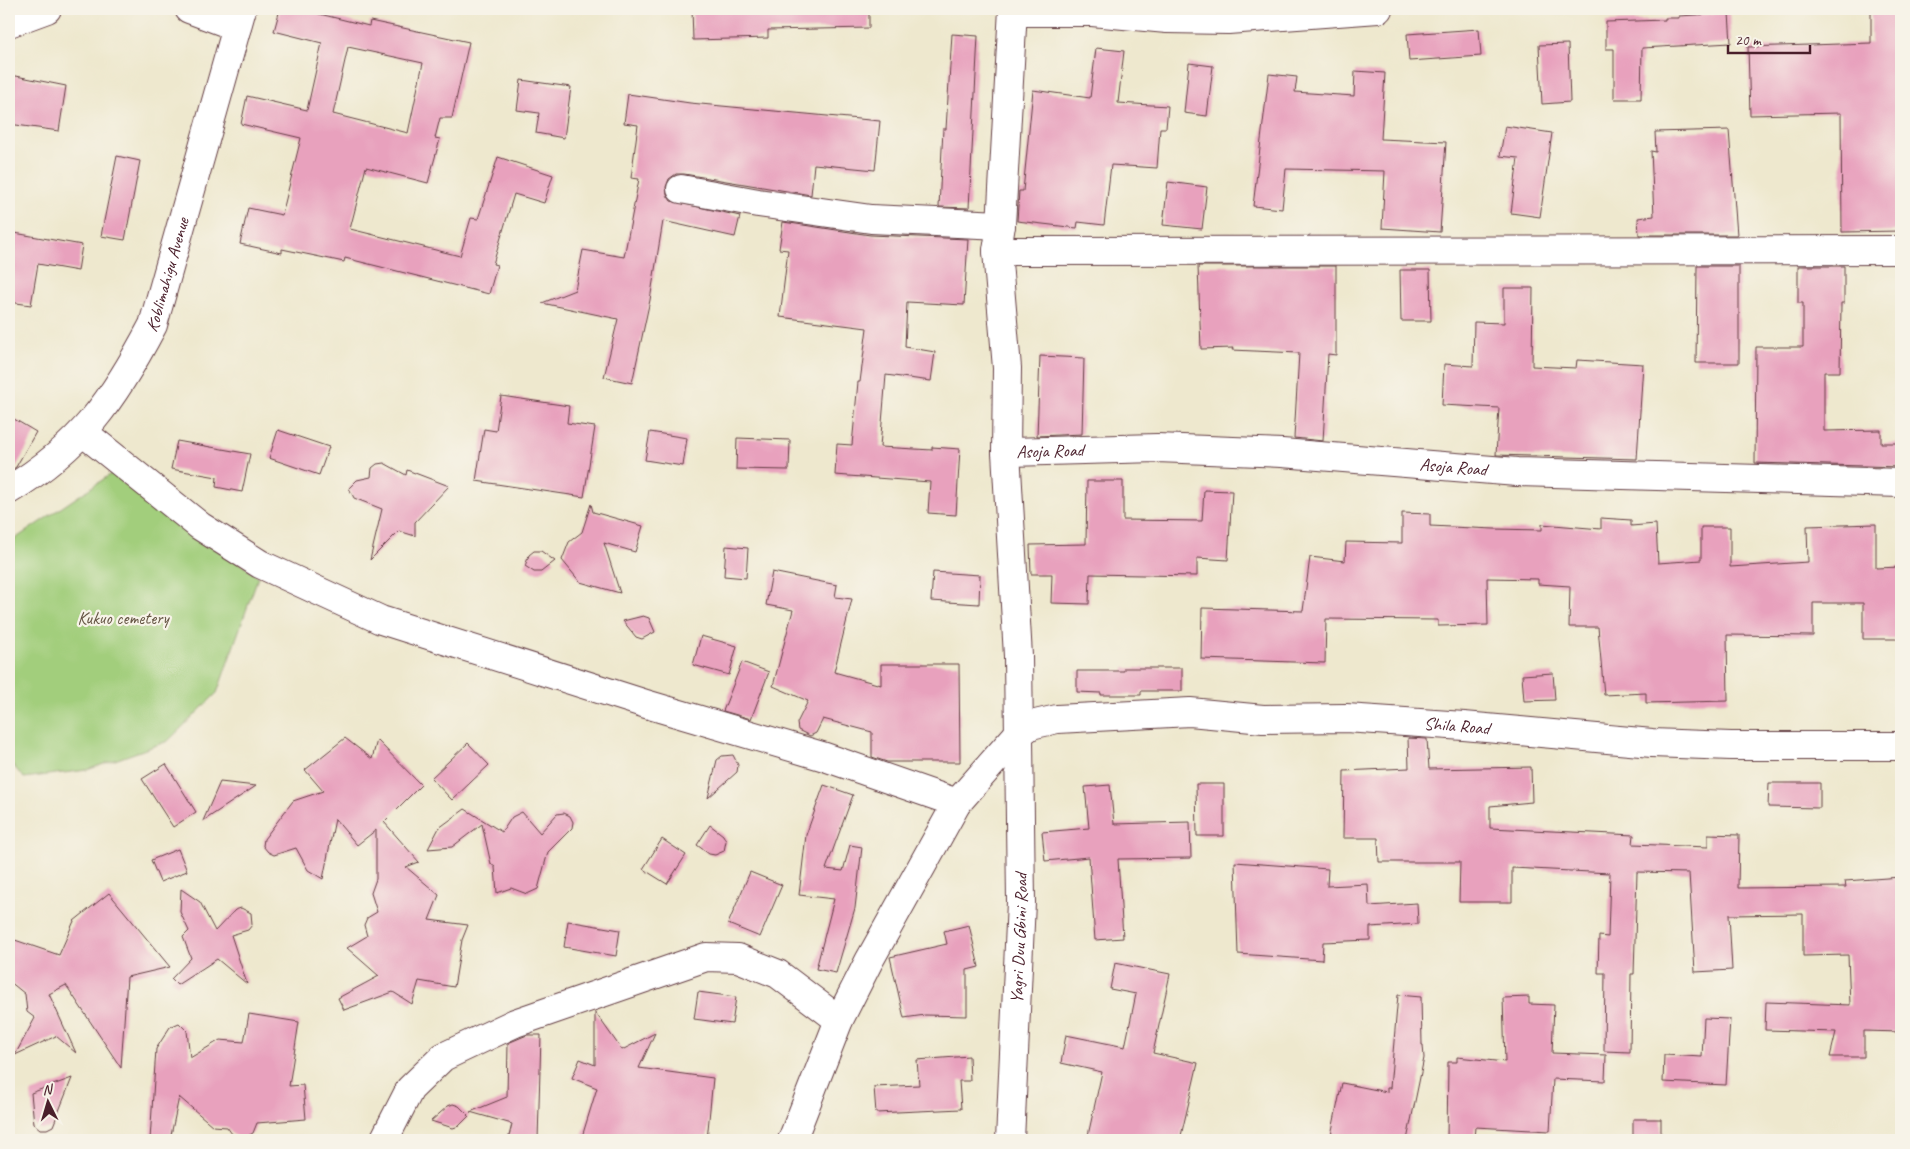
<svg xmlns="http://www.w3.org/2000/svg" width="1910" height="1149" viewBox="0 0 1910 1149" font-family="Caveat,sans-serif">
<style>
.green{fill:#a2ce7b;stroke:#767653}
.building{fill:#e8a1bd;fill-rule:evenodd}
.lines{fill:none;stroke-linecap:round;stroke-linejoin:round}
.minor-casing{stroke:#633d43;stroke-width:30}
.minor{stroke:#fff;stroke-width:28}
.labels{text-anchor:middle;stroke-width:4.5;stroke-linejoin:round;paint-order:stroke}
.street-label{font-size:18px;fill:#4a1f2b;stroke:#f7f3e8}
.park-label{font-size:18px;fill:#645443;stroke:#f7f3e8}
</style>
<rect width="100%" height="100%" fill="#f7f3e8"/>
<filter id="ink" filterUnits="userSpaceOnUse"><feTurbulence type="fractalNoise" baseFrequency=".02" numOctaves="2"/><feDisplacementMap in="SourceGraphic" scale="10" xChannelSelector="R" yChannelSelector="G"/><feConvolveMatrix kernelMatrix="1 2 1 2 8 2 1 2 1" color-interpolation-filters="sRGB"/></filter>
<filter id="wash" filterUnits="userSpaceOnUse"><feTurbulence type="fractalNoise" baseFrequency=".0096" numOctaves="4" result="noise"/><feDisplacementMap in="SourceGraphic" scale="20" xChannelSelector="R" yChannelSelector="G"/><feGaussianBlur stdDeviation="1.12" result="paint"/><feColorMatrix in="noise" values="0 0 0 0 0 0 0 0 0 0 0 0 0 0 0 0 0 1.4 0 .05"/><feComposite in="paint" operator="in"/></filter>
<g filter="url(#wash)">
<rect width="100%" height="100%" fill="#eee8ce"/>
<path class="green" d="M117,470L258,577L217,693L168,741L87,770L24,778L9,761V543Z"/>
<g id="blocks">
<path class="building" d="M280,9H299L369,26L370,21L469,42L452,118H440L435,138L440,139L428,183L366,167L350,229L460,256L471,218L478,219L498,157L553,175L544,203L514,194L493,264L497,265L489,294L345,258L344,262L282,249V253L240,244L248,208L282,215L301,138L241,124L247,96L307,110L322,43L274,31ZM348,47L423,63L408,133L333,114Z
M692,9H869V28L768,30V38L693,40Z
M1901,11V231L1842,232L1841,113L1750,115L1748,47L1871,43V12Z
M1729,13L1731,43L1642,48L1641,99H1614V49H1606V22L1665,20V18H1679V16Z
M1479,29L1481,56L1409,61L1407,34Z
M952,34L978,36L969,208L939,207L943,129H946Z
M1568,44L1570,102L1542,104L1539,45Z
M1096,48L1124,51L1118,103L1168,106L1166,128H1160L1157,168L1111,165L1104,225L1078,222L1077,228L1017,221L1019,191H1023L1033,90L1090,98Z
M1189,63L1213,66L1207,116L1184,113Z
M1355,71L1385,73L1381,139L1446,142L1440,232L1382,228L1385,171L1286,169L1282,209L1253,206L1269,74L1297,77L1295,92L1354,96Z
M11,75L66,86L59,131L9,124V88Z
M521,80L571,87L564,138L536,133L539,113L517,110Z
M628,94L690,103L880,121L875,170L814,164L811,195L684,174H676L669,179L666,187L667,195L671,201L740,216L735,237L663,221L650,300L632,383L604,377L618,319L542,303L575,290L583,250L624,257L639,179L631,178L638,125L624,123Z
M1505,126L1552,133L1540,217L1511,213L1518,158L1500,156Z
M1729,130L1737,235H1639L1638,218L1654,216L1651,151L1656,152L1655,132Z
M117,156L140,161L125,240L101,236Z
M1168,182L1207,187L1202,229L1163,225Z
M783,222L870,235L968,239L964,305L907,302L905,347L935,352L931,381L886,375L880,447L932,450V447L960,449L956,515L928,513L930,482L835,475L837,444L852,445L858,382H860L867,328L780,317L788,250L779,249Z
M9,232L82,245L78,271L38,264L31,305L9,302Z
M1198,266H1336V355L1328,354L1323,441L1294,438L1299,353L1232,350L1233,348L1201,349Z
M1697,266H1739V363H1696Z
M1798,266H1844V303H1841L1840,372H1824V431L1881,430V443H1901V467L1755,463L1756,347H1803V303H1798Z
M1400,270H1430L1431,321H1401Z
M1504,288H1533L1532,366L1576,368L1577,360L1643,364L1637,459L1496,455L1499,408L1442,405L1444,364L1473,366L1474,322L1504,323Z
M1040,356L1084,358L1082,434L1037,436Z
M501,396L569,406L567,423L595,427L584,497L476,481L484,429L496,431Z
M9,416L36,432L16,467L9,472Z
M278,430L329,447L319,475L269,458Z
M650,432L687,438L683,466L645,460Z
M737,438L790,440L789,470L736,469Z
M177,441L250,454L242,492L216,487L217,477L171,469Z
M384,463L406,475L407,470L449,486L415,522V536L399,531L370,560L382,509L354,498L349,488L357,480L371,477L372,468L377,464Z
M1087,481H1123V520L1202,521L1204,490L1232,491L1228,560L1197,558V576L1090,574L1089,604L1051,603L1052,574H1031L1030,545L1086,544Z
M591,504L593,512L643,526L635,552L604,543L620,593L580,582L562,560L569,542L582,532Z
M1402,513L1430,514V526L1494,529L1542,530V524L1601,529V518L1631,520V526L1656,524L1658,563L1701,560V527H1730V567L1808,562L1807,526L1876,524V568L1901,567V639H1863V603H1813V636L1727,635L1728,701L1646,703V693L1604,695L1598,627H1569L1570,586L1538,584V579L1487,578L1488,625L1438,626V620L1326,619L1325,663L1201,659L1202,608L1303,611L1310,557L1345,561L1346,542L1402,543Z
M726,546L748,548L746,578L724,576Z
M534,551H541L555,561L541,572H534L525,566L529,555Z
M772,572L837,585L835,597L852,599L834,672L881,685V664H959L960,762H887L872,757V732L823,719L816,733L810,736L798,730L797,723L808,701L773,686L793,610L766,605Z
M933,572L980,575L979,604L931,601Z
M643,616L649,618L655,632L642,639L636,637L623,621Z
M701,636L737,646L729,675L693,665Z
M742,662L769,672L751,719L723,711Z
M1124,668H1182V691H1141V695H1101V693L1077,692V671H1124Z
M1553,673L1555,700L1524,701L1522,675Z
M345,738L372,759L377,740L421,785L384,822L419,862L406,867L439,895L429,920L468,925L462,940L454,987L419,981L412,1004L393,992L344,1010L338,998L379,976L347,948L367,936L364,925L367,918L377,912L371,893L376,879V830L357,845L335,819L323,879L308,870L296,848L274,855L268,852L263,846L264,839L293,801L323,791L305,770Z
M1408,738L1427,739L1429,769L1531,767L1532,802L1490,806V828L1634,835L1633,844L1708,847V834L1739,835L1738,888L1846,887L1845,881L1901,877V1032L1864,1031V1057H1830L1836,1032L1765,1030L1766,1002L1850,1005L1848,955L1803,956V914L1729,915L1732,970L1695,972L1689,873L1637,872L1634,974H1631L1630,1052L1604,1051L1605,973H1598L1599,936L1608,937L1610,873L1512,868V902H1459L1460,862H1379L1378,838H1343L1344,771L1409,768Z
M468,743L489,765L452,800L431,778Z
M733,755L738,765L737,772L708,798L717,760L722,756Z
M166,764L196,812L173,827L142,779Z
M220,782L256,786L203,821Z
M1769,783H1820V808L1768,807Z
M1196,784H1224V836H1197Z
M824,785L853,795L826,869L843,871L850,845L862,847L855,908L836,973L816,969L834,899L799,895L806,835Z
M1110,785L1114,824L1190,822L1191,858L1118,859L1123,938L1095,940L1089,857L1045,861L1042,832L1089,828L1085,787Z
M465,809L502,832L512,817L522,812L540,833L557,814L564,813L570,816L573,822L572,828L548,852L538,889L527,894L511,888L497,893L495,867L491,864L482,824L452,847L428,849L439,828Z
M710,825L723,835L726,841L724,851L715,855L709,854L697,845Z
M662,839L686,855L667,884L643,869Z
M178,849L187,871L160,882L151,860Z
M1235,862L1328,869L1327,886L1368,884L1369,906L1417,903L1418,924L1370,927V940L1323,942L1322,960L1238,954Z
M750,872L782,885L760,937L728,924Z
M181,889L200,902L215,931L235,910L241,908L251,913L252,925L248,930L231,935L247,984L217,959L177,985L171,979L191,958L183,937L189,931L180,912Z
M109,893L170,967L127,977L121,1068L66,985L49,994L76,1053L56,1036L15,1055L35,1018L27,1012L25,994L9,981V938L59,955L74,921Z
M568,921L620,930L616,956L564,947Z
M969,925L979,967L967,970V1016L925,1015L904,1018L890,957L947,944L944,931Z
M1115,963L1170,974L1153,1053L1198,1063L1180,1140H1087L1102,1072L1061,1063L1066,1035L1125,1047L1136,994L1110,989Z
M698,992L736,997L732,1024L694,1019Z
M1398,995L1421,997L1422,1045H1423L1424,1058L1407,1140H1330L1342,1083L1387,1092V1088H1390Z
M1529,997V1004L1554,1005L1552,1053L1606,1055L1605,1081L1553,1079L1550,1131L1475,1127L1474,1140H1447L1448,1062H1457V1057L1505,1062L1503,998Z
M595,1012L622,1050L655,1033L639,1068L713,1078L707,1140H581L597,1088L572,1078L580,1059L595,1065Z
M249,1014L299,1022L289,1086L303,1085L306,1119L257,1123L253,1133L246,1137H238L232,1134L227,1127L213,1126L179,1097L170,1140H150L156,1049L170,1027L179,1023L187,1031L190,1058L220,1040L244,1042Z
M1704,1018L1730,1019L1726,1085L1663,1082L1664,1055L1702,1057Z
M527,1035H541L538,1140H508L512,1124L470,1112L507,1097L508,1043Z
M969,1056L970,1081H959L961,1109L876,1113L874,1087L919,1085L917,1060Z
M72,1078L53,1126L47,1129H40L34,1124L31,1093Z
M453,1104L459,1106L469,1116L459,1126L453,1128L431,1121L448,1106Z
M1633,1119H1661V1140H1633Z"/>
</g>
</g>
<g filter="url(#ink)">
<use href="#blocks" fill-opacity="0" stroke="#633d43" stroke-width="1"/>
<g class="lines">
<defs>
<g id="minor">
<path d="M189,9L237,27"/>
<path d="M1013,12H1092L1167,19L1228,20L1378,9"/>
<path d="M9,23L47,9"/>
<path d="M681,189L758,203L871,219L1001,225"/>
<path d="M997,251L1901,250"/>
<path d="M84,433L200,526L260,564L381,620L646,704L825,757L957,803"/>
<path id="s1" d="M1006,452L1157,448L1282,453L1517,472L1901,483"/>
<path id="s2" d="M9,490C82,446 114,399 153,325L242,9"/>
<path d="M384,1140L410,1089L443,1057L515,1023L706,957L738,958L778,974L839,1020"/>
<path id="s3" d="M792,1140L839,1020L869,961L957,803L1017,735L1031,725L1057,719L1190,712L1263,719L1346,718L1464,726L1652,743L1731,746H1901"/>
<path id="s4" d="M1010,1140L1021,902L1018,656L1006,452L1007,368L997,251L1001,225L1013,9"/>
</g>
</defs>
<use href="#minor" class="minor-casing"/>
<use href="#minor" class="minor"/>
</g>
</g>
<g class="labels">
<g class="street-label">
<text dy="6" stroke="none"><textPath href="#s2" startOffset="275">Koblimahigu Avenue</textPath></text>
<text dy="6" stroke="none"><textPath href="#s1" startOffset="44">Asoja Road</textPath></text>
<text dy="6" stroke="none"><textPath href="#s1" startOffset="448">Asoja Road</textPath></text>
<text dy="6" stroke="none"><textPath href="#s3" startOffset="911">Shila Road</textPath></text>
<text dy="6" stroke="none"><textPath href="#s4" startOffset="202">Yagri Duu Gbini Road</textPath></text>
</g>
<g class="park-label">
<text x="123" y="624">Kukuo cemetery</text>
</g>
</g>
<rect width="1910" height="1149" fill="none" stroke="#f7f3e8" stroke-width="30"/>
<g transform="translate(48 1102) rotate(355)" stroke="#f7f3e8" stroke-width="4" paint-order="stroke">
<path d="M0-4L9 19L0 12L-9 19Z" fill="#4a1f2b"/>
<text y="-8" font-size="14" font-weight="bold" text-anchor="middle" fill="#4a1f2b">N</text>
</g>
<path d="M1728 45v8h82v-8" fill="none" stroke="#4a1f2b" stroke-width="2.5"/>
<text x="1735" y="45" font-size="15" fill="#4a1f2b" stroke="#f7f3e8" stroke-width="4" paint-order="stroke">20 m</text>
</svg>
